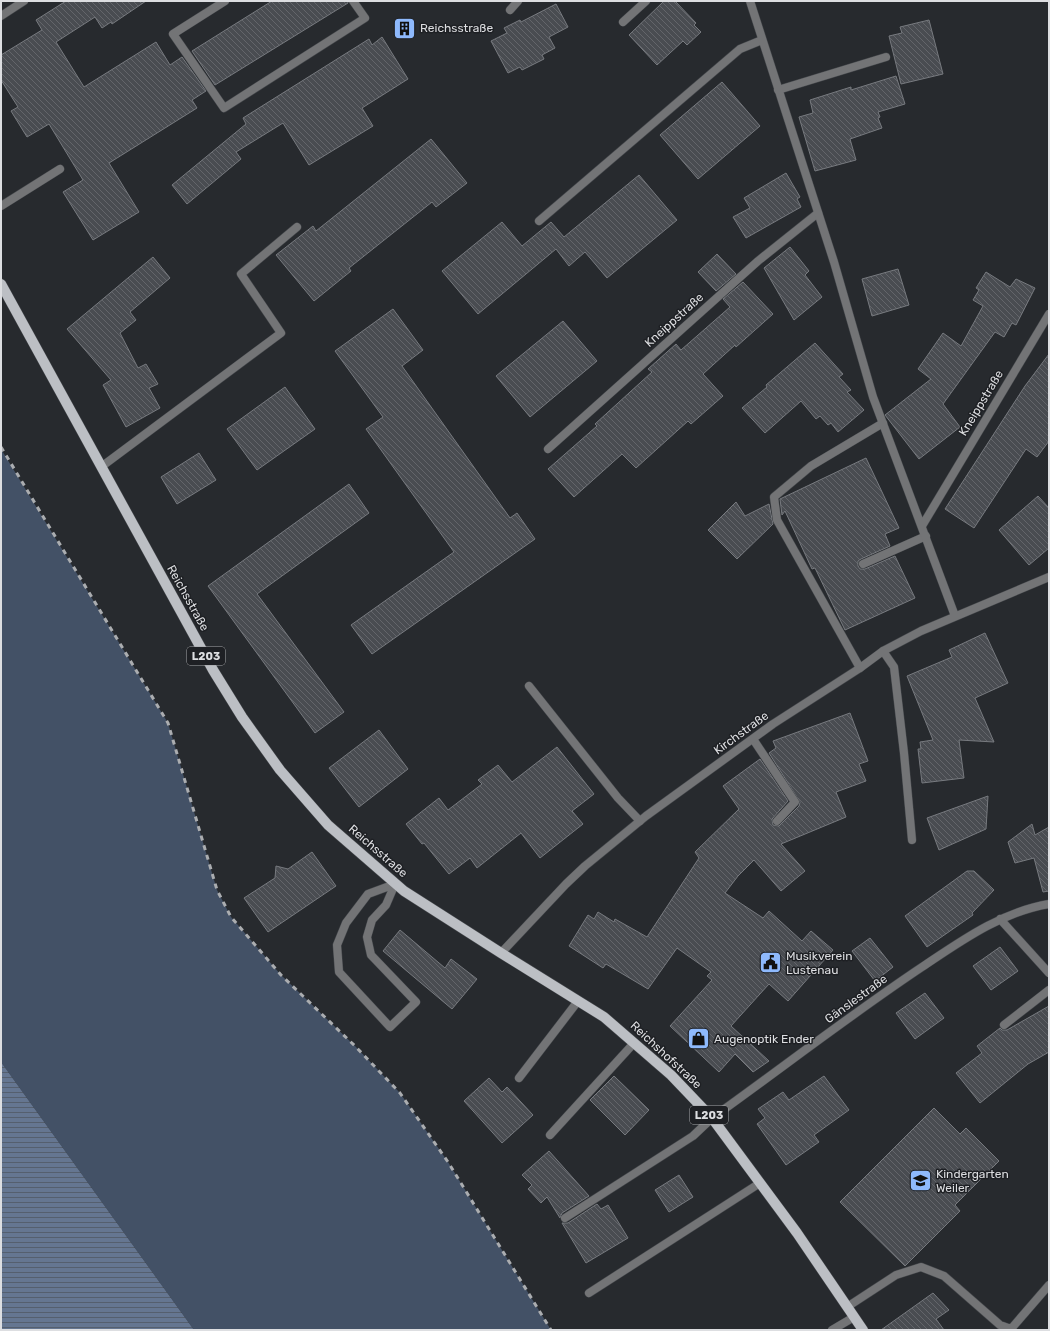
<svg xmlns="http://www.w3.org/2000/svg" width="1050" height="1331" viewBox="0 0 1050 1331" font-family="Rubik,sans-serif">
<style>
.green{fill:#435166}
.water{fill:url(#water-rules)}
.building{fill:url(#building-back-hatch);stroke:#777a7f}
.lines{fill:none;stroke-linecap:round;stroke-linejoin:round}
.lane-casing{stroke:#44474b;stroke-width:9}
.street-casing{stroke:#44474b;stroke-width:9}
.primary-casing{stroke:#44474b;stroke-width:11}
.lane{stroke:#737476;stroke-width:8}
.street{stroke:#737476;stroke-width:8}
.primary{stroke:#bcbfc4;stroke-width:10}
.rail{stroke:#abadb0;stroke-width:3;stroke-dasharray:5 5;stroke-linecap:butt}
.labels{text-anchor:middle;stroke-width:3;stroke-linejoin:round;paint-order:stroke}
.shield{fill:#1e2024;stroke:#a4a5a8;stroke-width:1}
.shield-label{font-size:11px;font-weight:bold;fill:#dddee1}
.poi-label{font-size:12px;fill:#dddee1;stroke:#1e2024;text-anchor:start}
.street-label{font-size:12px;fill:#dddee1;stroke:#1e2024}
</style>
<defs>
<pattern id="water-rules" width="6" height="5" patternUnits="userSpaceOnUse"><rect width="6" height="5" fill="#657691"/><path d="M0 2.5h6" fill="none" stroke="#555f6e"/></pattern>
<pattern id="building-back-hatch" width="6" height="6" patternUnits="userSpaceOnUse"><rect width="6" height="6" fill="#494c51"/><path d="M-1 5l2 2M0 0l6 6M5-1l2 2" fill="none" stroke="#63656a"/></pattern>
</defs>
<rect width="100%" height="100%" fill="#272a2e"/>
<path class="green" d="M1,449L168,723L217,890L231,917L281,975L355,1046L400,1093L448,1162L551,1330H194L1,1062Z"/>
<path class="water" d="M1,1062L194,1330H1Z"/>
<path class="building" d="M66,1H146L112,24L111,22L102,28L95,17L56,42L84,87L156,42L170,65L182,57L206,91L192,100L197,108L109,163L139,212L93,240L63,192L83,180L49,124L27,137L11,111L18,107L1,80V55L42,30L36,20Z
M272,1H348V3L215,85L192,51Z
M664,1H675L696,23L694,25L701,32L687,45L683,41L657,65L629,35Z
M556,4L568,27L549,37L555,48L542,55L544,59L522,70L520,67L508,73L491,41L507,33L504,28L520,20L521,22Z
M929,20L943,74L901,84L889,36L902,33L900,27Z
M382,37L408,79L362,108L373,126L309,165L283,123L236,152L241,159L187,204L172,185L246,124L243,118L369,39L372,45Z
M896,76L905,104L878,112L880,117L878,118L882,128L850,139L856,160L815,171L799,117L813,113L810,100L851,87V90Z
M722,82L760,126L698,179L660,135Z
M431,139L467,183L436,207L432,202L349,268L351,271L314,301L276,255L313,226L316,231Z
M786,173L800,197L797,199L801,207L746,238L733,217L750,208L744,198Z
M639,175L677,220L607,278L585,252L569,266L556,249L478,314L442,271L502,222L522,246L551,222L564,237Z
M790,247L809,271L805,275L822,297L794,320L764,268Z
M717,254L736,274L716,291L698,272Z
M153,257L170,278L130,312L136,320L120,333L138,368L146,364L158,384L149,388L160,408L126,427L103,385L111,380L67,329Z
M898,269L909,305L872,316L862,279Z
M986,272L1010,287L1016,279L1035,288L1016,325L1012,323L1004,337L995,332L943,404L960,427L919,459L885,415L931,379L918,369L943,333L961,346L983,306L973,300L979,290L976,288Z
M743,282L773,314L736,347L735,345L703,374L723,396L691,424L688,421L636,468L622,454L574,497L548,469L597,426L595,424L652,372L648,369L676,344L681,350L730,307L723,299Z
M393,309L423,350L402,366L510,518L517,513L535,539L372,654L351,625L454,552L366,429L383,417L335,351Z
M563,321L597,361L530,417L496,376Z
M815,343L843,374L839,377L851,390L847,392L864,410L838,432L831,423L828,425L820,416L816,419L801,401L765,433L742,408L767,387L766,385Z
M1049,354V441L1037,457L1026,449L974,528L945,509L1025,386Z
M285,387L315,429L257,470L227,429Z
M199,453L216,480L177,504L161,477Z
M866,458L899,528L885,534L890,546L861,559L858,561V566L860,569H865L895,556L915,598L845,630L815,568L812,569L785,511L782,515L780,499Z
M349,484L369,513L257,594L344,712L315,733L208,586Z
M1038,496L1049,508V548L1029,565L999,530Z
M736,502L745,516L769,504L773,524L737,559L708,530Z
M985,633L1008,683L975,698L994,742L959,740L964,778L922,783L918,749H921L920,742L933,740L907,676L952,657L949,650Z
M850,713L868,761L859,764L866,781L836,792L846,817L781,844L805,871L781,891L754,860L738,876L725,893L763,918L769,911L802,941L811,931L833,950L788,1001L769,984L731,1026L769,1061L753,1072L735,1054L719,1072L670,1026L712,980L707,976L711,972L677,948L648,989L606,964L603,968L569,946L588,915L594,919L598,912L614,922L615,919L647,937L699,858L695,852L739,809L723,786L760,759L788,801L772,819L773,825L779,826L799,806L800,802L769,753L776,748L773,741Z
M379,730L408,769L359,807L329,768Z
M557,747L594,794L572,811L583,824L540,858L521,833L477,868L470,858L449,874L424,843L422,844L406,824L439,798L448,810L482,784L478,780L498,765L512,782Z
M988,796L986,829L939,850L927,818Z
M1032,824L1035,835L1049,827V891L1043,892L1034,858L1015,863L1008,842Z
M312,852L336,886L268,932L244,898L275,878L276,866L288,869Z
M967,871H974L994,890L972,913L973,915L927,947L905,916Z
M400,930L445,968L451,959L477,979L452,1009L383,951Z
M870,938L893,967L875,981L852,951Z
M1000,947L1018,971L991,990L973,966Z
M925,993L944,1018L915,1039L896,1013Z
M1049,1006V1052L1028,1064L980,1103L956,1073L982,1053L977,1046L1000,1028L1002,1030H1007Z
M614,1076L649,1110L625,1135L590,1100Z
M824,1076L849,1110L814,1135L819,1142L786,1165L757,1124L765,1118L758,1109L783,1092L789,1100Z
M489,1078L502,1092L507,1087L533,1115L502,1143L464,1101Z
M934,1108L960,1134L966,1128L999,1161L955,1205L960,1211L905,1266L840,1202Z
M549,1151L589,1196L562,1213L560,1218L547,1197L541,1203L528,1189L532,1185L522,1175Z
M679,1175L693,1197L669,1212L655,1190Z
M597,1204L601,1209L608,1205L628,1238L586,1263L562,1223H568Z
M933,1293L949,1310L936,1319L944,1330H881Z"/>
<g class="lines">
<defs>
<path id="lane" d="M225,1L173,34L224,108L365,18L353,1
M510,10L518,1
M623,22L646,1
M778,90L886,57
M1,206L60,169
M539,221L740,49L762,40
M548,449L758,261L818,213
M101,467L281,333L241,274L297,227
M863,564L926,536
M883,651L894,667L904,753L912,840
M860,668L777,520L774,497L811,466L883,423
M529,686L618,798L640,821
M753,739L795,802L777,821
M395,884L386,905L372,920L367,937L371,955L416,1002L390,1027L339,972L337,945L346,923L368,894Z
M1004,1025L1049,990
M519,1078L578,1001
M550,1135L634,1043
M565,1218L693,1136L712,1118
M589,1293L760,1183
M847,1307L896,1275L921,1267L944,1276L1000,1325L1011,1329L1049,1285
M832,1330L854,1317"/>
<path id="street" d="M750,1L834,262L873,397L955,616
M1,16L24,1
M922,526L1049,314
M1000,919L1049,973
M501,953L566,884L585,866L646,816L773,724L860,668L883,651L921,631L1049,577
M712,1118C782,1068 850,1015 922,967C961,941 1001,912 1049,904"/>
<path id="primary" d="M1,284L213,670L242,717L280,770L328,825L404,891L501,953L604,1017L671,1075L712,1118L797,1233L863,1330"/>
</defs>
<use href="#lane" class="lane-casing"/>
<use href="#street" class="street-casing"/>
<use href="#primary" class="primary-casing"/>
<use href="#lane" class="lane"/>
<use href="#street" class="street"/>
<use href="#primary" class="primary"/>
<path class="rail" d="M1,447L168,723L217,890L231,917L281,975L355,1046L400,1093L448,1162L551,1330"/>
</g>
<defs>
<symbol id="building-square" viewBox="-11 -11 22 22"><rect x="-9" y="-9" width="18" height="18" rx="4" fill="#8eb9fc" stroke="#1e2024"/><path d="M-4-6H4V6H1V3H-1V6H-4ZM-2.5-4.3h1.7v1.8h-1.7ZM.8-4.3h1.7v1.8H.8ZM-2.5-1h1.7V.8h-1.7ZM.8-1h1.7V.8H.8Z" fill="#111"/></symbol>
<symbol id="civic-square" viewBox="-11 -11 22 22"><rect x="-9" y="-9" width="18" height="18" rx="4" fill="#8eb9fc" stroke="#1e2024"/><path d="M-.6-6.5H3V-4.5H.6V-3L4-1V1h2V6H-6V1h2V-1L-.6-3ZM-1.2 2.5V6h2.4V2.5Z" fill="#111"/></symbol>
<symbol id="shop-square" viewBox="-11 -11 22 22"><rect x="-9" y="-9" width="18" height="18" rx="4" fill="#8eb9fc" stroke="#1e2024"/><path d="M-5-2.5h2.3a2.7 3.5 0 0 1 5.4 0H5L5.5 6h-11ZM-1.5-2.5h3a1.5 2.3 0 0 0-3 0Z" fill="#111"/></symbol>
<symbol id="school-square" viewBox="-11 -11 22 22"><rect x="-9" y="-9" width="18" height="18" rx="4" fill="#8eb9fc" stroke="#1e2024"/><path d="M0-5L7-2L0 1L-7-2ZM-4 1L0 2.5L4 1V4Q0 6-4 4Z" fill="#111"/></symbol>
</defs>
<g fill-rule="evenodd">
<use href="#building-square" x="392" y="16" width="25" height="25"/>
<use href="#civic-square" x="758" y="950" width="25" height="25"/>
<use href="#shop-square" x="686" y="1026" width="25" height="25"/>
<use href="#school-square" x="908" y="1168" width="25" height="25"/>
</g>
<g class="labels">
<g class="shield">
<rect x="187" y="647" width="38" height="18" rx="3"/>
<rect x="690" y="1106" width="38" height="18" rx="3"/>
</g>
<g class="shield-label">
<text x="206" y="660">L203</text>
<text x="709" y="1119">L203</text>
</g>
<g class="poi-label">
<text x="420" y="32">Reichsstraße</text>
<text x="786" y="960">Musikverein<tspan x="786" dy="14">Lustenau</tspan></text>
<text x="714" y="1043">Augenoptik Ender</text>
<text x="936" y="1178">Kindergarten<tspan x="936" dy="14">Weiler</tspan></text>
</g>
<g class="street-label">
<text transform="translate(674 320) rotate(-42)" y="4">Kneippstraße</text>
<text transform="translate(981 403) rotate(-59)" y="4">Kneippstraße</text>
<text transform="translate(188 598) rotate(61)" y="4">Reichsstraße</text>
<text transform="translate(741 733) rotate(-36)" y="4">Kirchstraße</text>
<text transform="translate(378 851) rotate(41)" y="4">Reichsstraße</text>
<text transform="translate(856 999) rotate(-36)" y="4">Gänslestraße</text>
<text transform="translate(666 1055) rotate(43)" y="4">Reichshofstraße</text>
</g>
</g>
<rect width="1050" height="1331" fill="none" stroke="#dddee1" stroke-width="4"/>
</svg>
